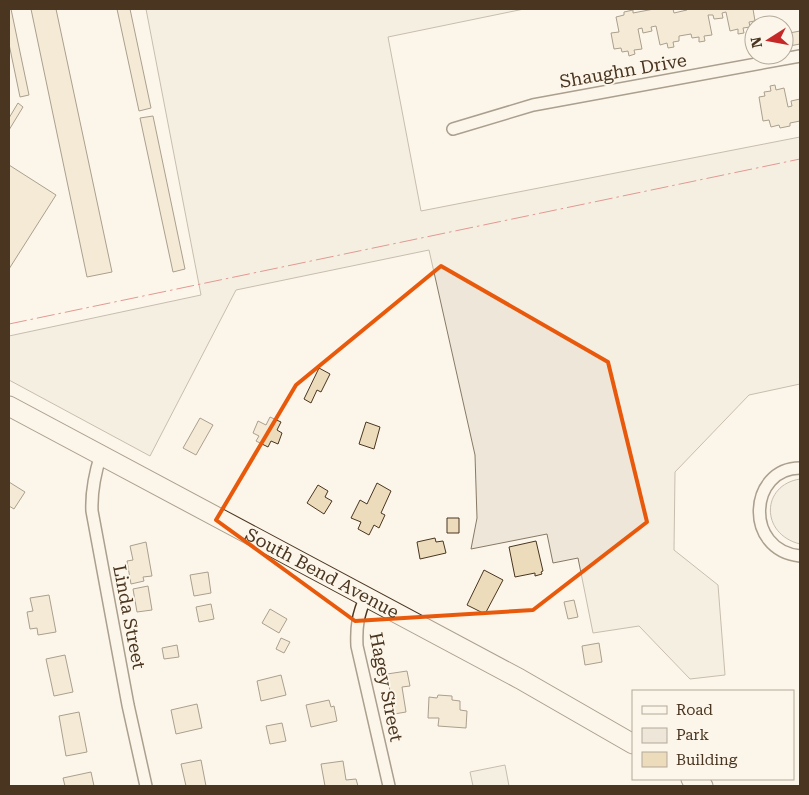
<svg xmlns="http://www.w3.org/2000/svg" width="809" height="795" viewBox="0 0 809 795" font-family="'Roboto Serif',serif">
<style>
.green{fill:#ede6d9;stroke:#887966}
.parking{fill:#ede7d9;stroke:#887966}
.building{fill:#ecdcbc;stroke:#4a3520}
.lines{fill:none;stroke-linecap:round;stroke-linejoin:round}
.minor-casing{stroke:#4a3520;stroke-width:14}
.primary-casing{stroke:#4a3520;stroke-width:21}
.minor{stroke:#fbf6e9;stroke-width:11}
.primary{stroke:#fbf6e9;stroke-width:19}
.power{stroke:#c62828;stroke-width:1;stroke-dasharray:18 4 2.5 4;stroke-linecap:butt}
.marked{fill:none;stroke:#e8590c;stroke-width:4;stroke-linejoin:round}
.labels{text-anchor:middle;stroke-width:4;stroke-linejoin:round;paint-order:stroke}
.street-label{font-size:18px;fill:#4a3520;stroke:#fbf6e9}
</style>
<rect width="100%" height="100%" fill="#fbf6e9"/>
<path class="green" d="M146,9H524L388,37L421,211L800,137V384L749,395L675,472L674,550L718,585L725,675L690,679L639,626L593,633L578,558L553,563L547,534L471,549L477,518L475,455L429,250L236,290L150,456L9,380V336L201,295Z
M800,479V544C760,534 761,485 800,479Z"/>
<path class="parking" d="M505,765L509,786H473L470,772Z"/>
<path class="building" d="M9,9H11L29,95L20,97L9,44Z
M31,9H56L112,272L87,277Z
M117,9H130L151,108L139,111Z
M654,9H673L674,13L687,10L686,9H753L755,21L749,22L750,27L743,28L744,33L738,34V29L730,31L726,12L722,13L723,18L714,19L713,15H708L712,35L704,36L705,41L699,42V37L692,38L691,34L679,36V41L673,42L674,47L668,48L667,43L660,45L656,26L651,27L652,31L643,33L642,28L638,29L642,49L634,50L635,54L629,56L628,51L622,52L621,48L614,49L611,33L619,32L616,17L624,15V12L633,10V13Z
M800,31V44L784,47V34Z
M775,85L776,90L784,88L788,107L792,106L791,101L800,99V121L790,123V126L780,128L779,125L771,127L769,120L763,121L759,97L765,96L764,92L771,91L770,86Z
M18,103L23,107L9,130V118Z
M153,116L185,269L173,272L140,118Z
M9,165L56,195L9,269Z
M319,368L330,374L321,392L317,390L311,403L304,399Z
M270,417L281,422L277,430L282,433L278,444L271,441L268,447L256,441L259,436L253,433L258,421L266,425Z
M200,418L213,425L196,455L183,448Z
M366,422L380,427L374,449L359,444Z
M9,482L25,492L14,509L9,506Z
M377,483L391,491L381,513L385,515L379,528L374,525L369,535L358,529L361,522L351,518L360,500L367,504Z
M318,485L328,491L325,497L332,501L324,514L307,503Z
M447,518H459V533H447Z
M435,538L436,542L443,541L446,553L420,559L417,542Z
M536,541L543,571L541,572L542,574L535,576V573L515,577L509,547Z
M146,542L152,576L143,577L144,581L131,584L127,561L133,560L130,546Z
M484,570L503,580L485,614L467,605Z
M208,572L211,593L194,596L190,575Z
M148,586L152,610L137,612L133,589Z
M49,595L56,632L38,635L37,628L30,629L27,612L33,611L30,598Z
M574,600L578,617L568,619L564,602Z
M211,604L214,619L199,622L196,607Z
M270,609L287,619L279,633L262,623Z
M281,638L290,642L284,653L276,649Z
M599,643L602,662L585,665L582,646Z
M177,645L179,657L164,659L162,648Z
M65,655L73,692L54,696L46,659Z
M407,671L410,686L402,687L406,712L394,714L387,674Z
M281,675L286,695L261,701L257,681Z
M438,695L452,696V700L460,701V710L467,711L466,728L438,726L439,718H428L429,697L437,698Z
M329,700L331,707L334,706L337,721L311,727L306,705Z
M197,704L202,728L176,734L171,710Z
M79,712L87,752L66,756L59,716Z
M282,723L286,741L270,744L266,726Z
M201,760L206,786H186L181,764Z
M343,761L346,780L356,779L358,786H325L321,764Z
M91,772L94,786H65L63,778Z"/>
<g class="lines">
<defs>
<path id="minor" d="M453,129L533,105L800,56
M101,454C95,473 91,490 92,511L128,705L146,786
M800,468C749,468 743,550 800,556
M366,596C358,615 356,626 357,646L389,786"/>
<g id="primary">
<path id="s1" d="M9,406L520,679L633,744"/>
<path d="M691,779L703,786"/>
</g>
</defs>
<use href="#minor" class="minor-casing"/>
<use href="#primary" class="primary-casing"/>
<use href="#minor" class="minor"/>
<use href="#primary" class="primary"/>
<path class="power" d="M9,324L800,159"/>
</g>
<path d="M0 0H809V795H0ZM441,266L608,362L647,522L533,610L355,621L216,520L296,385Z" fill="#fbf6e9" fill-opacity=".55" fill-rule="evenodd"/>
<path class="marked" d="M441,266L608,362L647,522L533,610L355,621L216,520L296,385Z"/>
<g class="labels">
<g class="street-label">
<text transform="translate(623 71) rotate(-10)" y="6">Shaughn Drive</text>
<text dy="6" stroke="none"><textPath href="#s1" startOffset="355">South Bend Avenue</textPath></text>
<text transform="translate(129 617) rotate(79)" y="6">Linda Street</text>
<text transform="translate(386 687) rotate(79)" y="6">Hagey Street</text>
</g>
</g>
<rect width="809" height="795" fill="none" stroke="#4a3520" stroke-width="20"/>
<rect x="632" y="690" width="162" height="90" fill="#fbf6e9" stroke="#b4a999"/>
<rect x="642" y="706" width="25" height="8" fill="#fbf6e9" stroke="#b4a999"/>
<text x="676" y="715" font-size="15" fill="#4a3520">Road</text>
<rect x="642" y="728" width="25" height="15" fill="#ede6d9" stroke="#b4a999"/>
<text x="676" y="740" font-size="15" fill="#4a3520">Park</text>
<rect x="642" y="752" width="25" height="15" fill="#ecdcbc" stroke="#b4a999"/>
<text x="676" y="765" font-size="15" fill="#4a3520">Building</text>
<g transform="translate(769 40) rotate(259)"><circle r="24" fill="#fbf6e9" stroke="#b4a999"/>
<path d="M0-4L9 19L0 12L-9 19Z" fill="#c62828"/>
<text y="-8" font-size="14" font-weight="bold" text-anchor="middle" fill="#4a3520">N</text>
</g>
</svg>
